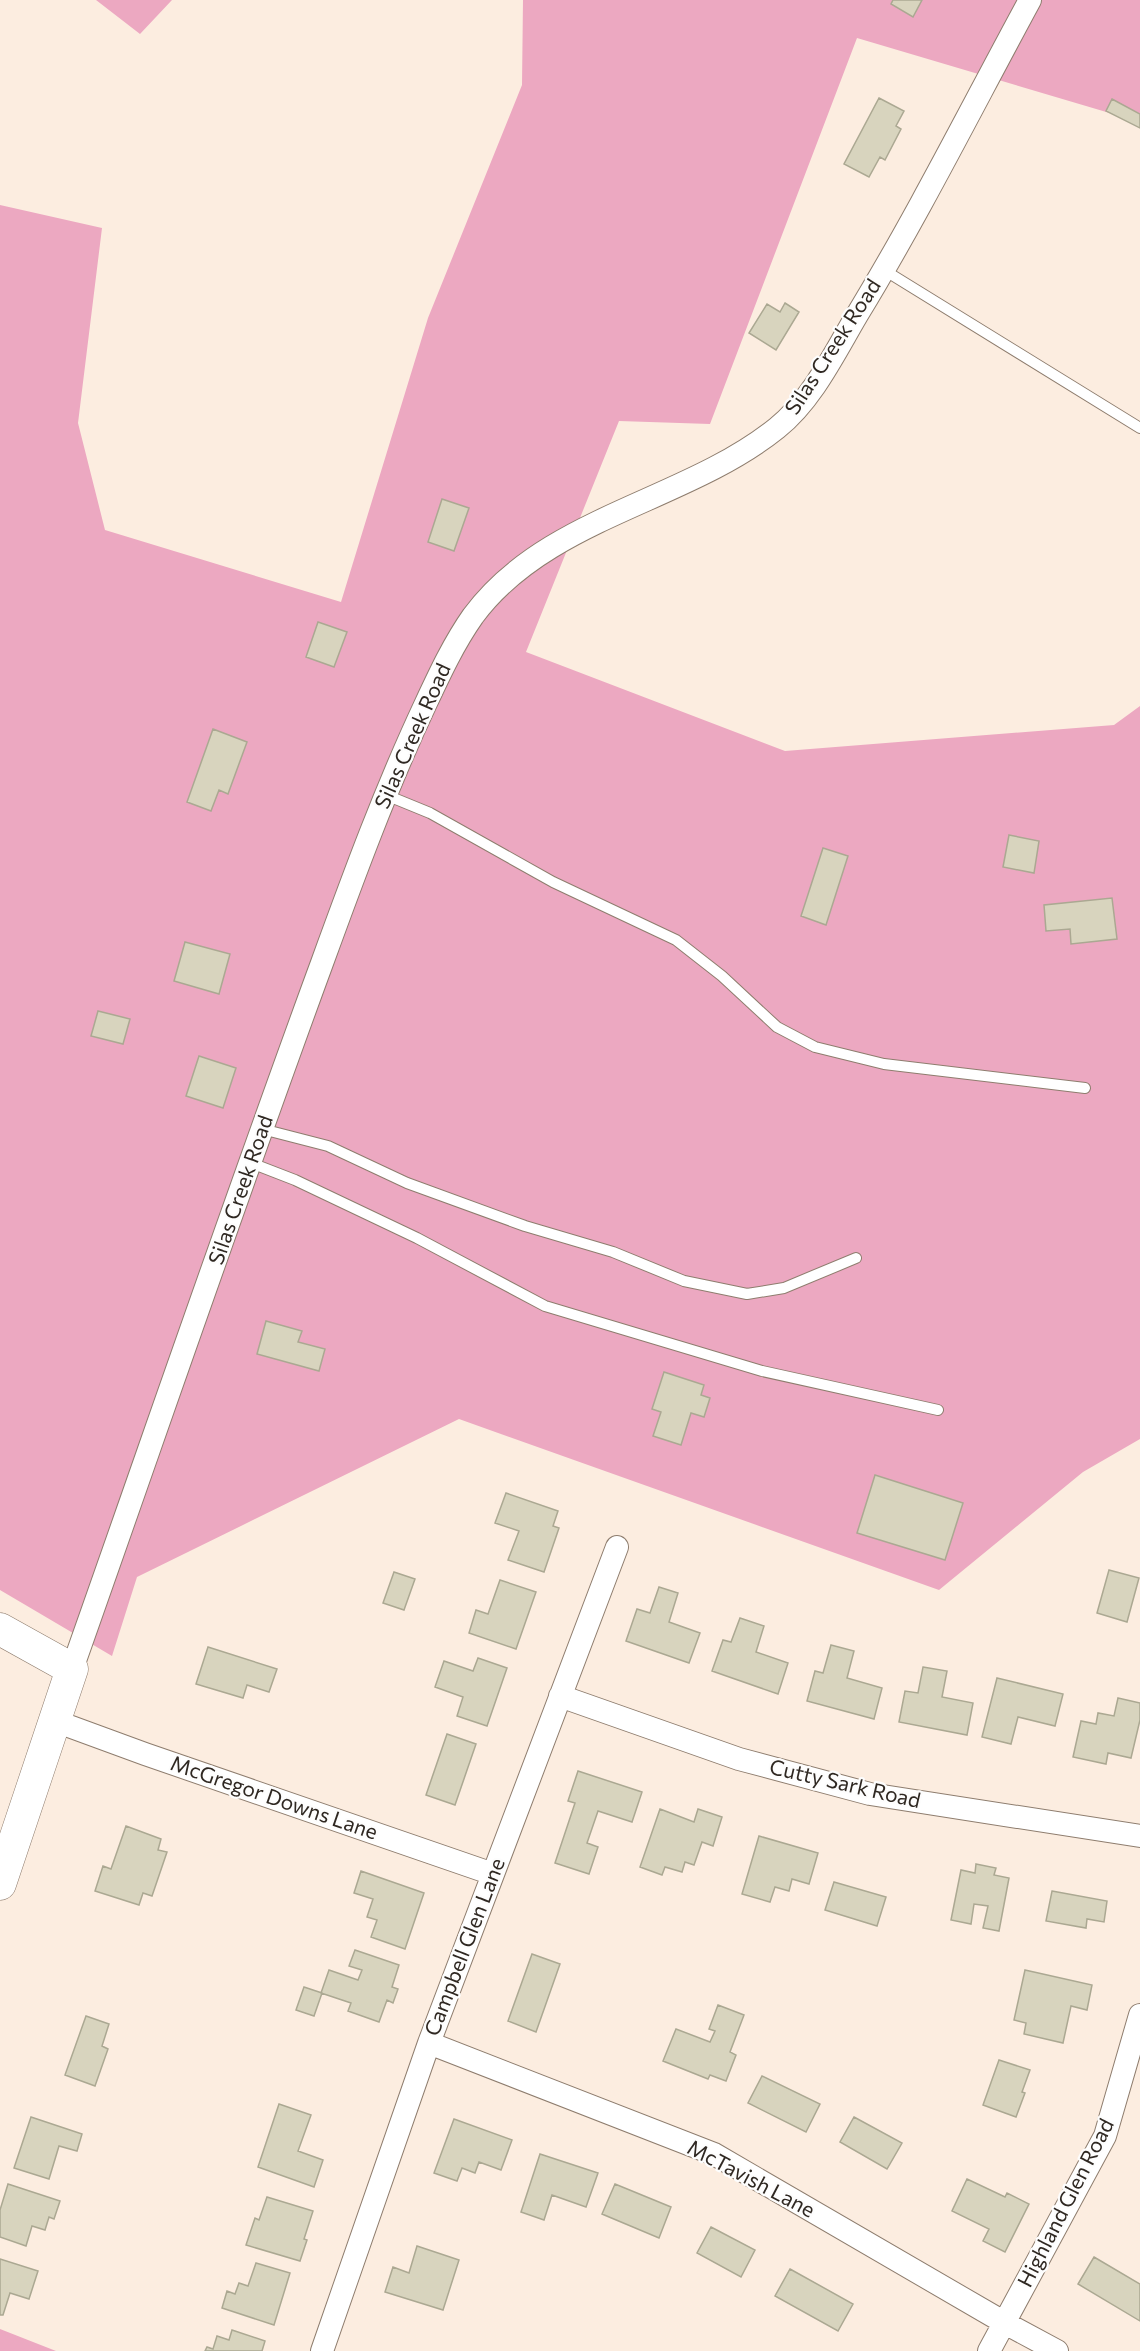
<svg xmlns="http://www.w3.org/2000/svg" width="1140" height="2351" viewBox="0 0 1140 2351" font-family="Commissioner,sans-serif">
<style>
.green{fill:#eca8c1}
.building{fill:#d8d4be;stroke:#aba892;stroke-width:1.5}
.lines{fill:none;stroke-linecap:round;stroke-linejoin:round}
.lane-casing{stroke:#8e7d6e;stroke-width:12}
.street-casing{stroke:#8e7d6e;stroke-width:24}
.secondary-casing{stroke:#8e7d6e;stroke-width:33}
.lane{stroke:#fff;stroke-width:10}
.street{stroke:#fff;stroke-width:22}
.secondary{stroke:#fff;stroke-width:32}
.labels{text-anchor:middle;stroke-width:4.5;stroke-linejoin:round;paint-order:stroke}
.street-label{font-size:21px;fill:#2f2822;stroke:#fdfdfd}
</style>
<rect width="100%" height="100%" fill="#fcede0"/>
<path class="green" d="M96,0H172L140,34Z
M523,0H1140V122L857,38L710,424L619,421L526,652L785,751L1114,725L1140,706V1439L1083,1472L939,1590L459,1419L137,1577L112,1656L0,1590V205L102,228L78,423L105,530L341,602L428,318L522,85Z
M0,2329L56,2351H0Z"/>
<path class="building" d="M893,0H922L913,17L891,4Z
M879,98L904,111L896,126L901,129L885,160L880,157L869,177L844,164Z
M1112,99L1140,114V128L1106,111Z
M785,303L799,312L776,350L749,333L767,304L780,312Z
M442,499L469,508L454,551L428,542Z
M318,622L347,632L334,667L306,657Z
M213,729L247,742L228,794L219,790L211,811L187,802Z
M1009,835L1039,841L1034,873L1003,867Z
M823,848L848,856L826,925L801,916Z
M1112,898L1117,939L1071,944L1070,929L1046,931L1044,905Z
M185,942L230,954L219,994L174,981Z
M98,1011L130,1019L123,1044L91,1036Z
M199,1056L236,1068L223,1108L186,1096Z
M266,1321L302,1331L298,1342L325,1349L319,1371L257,1354Z
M664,1372L704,1385L701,1395L710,1398L704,1417L691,1413L681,1445L653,1436L661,1412L652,1409Z
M875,1475L963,1503L945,1560L857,1533Z
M506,1493L558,1511L553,1526L559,1528L544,1572L508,1560L519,1531L495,1523Z
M1109,1570L1139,1578L1127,1622L1097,1613Z
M394,1572L415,1579L404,1610L383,1603Z
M500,1580L536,1592L516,1649L469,1633L476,1610L488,1614Z
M659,1587L678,1593L669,1622L700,1633L689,1663L626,1641L637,1609L650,1613Z
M740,1618L764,1626L756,1652L788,1663L778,1694L712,1671L723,1640L731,1642Z
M831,1645L854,1651L847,1678L882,1688L874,1719L807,1701L815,1671L823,1673Z
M208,1647L277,1669L269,1692L247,1685L243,1698L196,1684Z
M478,1658L507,1668L487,1726L457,1716L463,1697L435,1687L444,1661L473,1671Z
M923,1667L947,1671L942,1697L973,1703L967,1735L899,1722L905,1691L918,1693Z
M997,1678L1063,1694L1055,1726L1018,1717L1011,1744L982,1737Z
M1118,1698L1140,1703V1720L1131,1758L1108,1753L1106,1764L1073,1757L1081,1721L1096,1724L1098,1713L1114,1716Z
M447,1734L476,1744L455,1805L426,1795Z
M578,1771L642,1792L632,1822L598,1811L587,1843L598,1847L589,1874L555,1863L575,1803L568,1801Z
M660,1809L694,1822L698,1809L722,1817L713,1846L702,1842L694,1865L685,1862L682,1872L665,1867L662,1875L640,1867Z
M126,1826L161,1839L158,1850L167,1852L152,1896L143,1893L139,1905L95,1891L103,1866L111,1869Z
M759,1836L818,1853L809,1884L792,1879L789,1891L775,1887L770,1902L742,1894Z
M976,1864L996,1868L994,1875L1009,1878L999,1931L983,1928L988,1906L974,1904L971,1924L951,1920L961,1870L975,1873Z
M361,1871L424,1893L405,1949L371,1937L377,1920L367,1917L373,1899L354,1893Z
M834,1882L886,1897L877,1926L825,1910Z
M1052,1891L1107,1901L1104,1922L1087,1919L1086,1928L1046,1921Z
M355,1950L399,1965L392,1987L398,1989L393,2003L387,2000L379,2022L348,2011L351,2003L321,1993L329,1970L358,1980L362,1970L349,1966Z
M532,1954L560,1964L536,2032L508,2021Z
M1025,1970L1092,1985L1087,2010L1071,2006L1063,2043L1024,2034L1026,2023L1014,2020Z
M304,1987L322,1993L314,2016L296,2010Z
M718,2005L744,2015L730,2052L736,2055L726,2081L710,2075L708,2079L663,2061L676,2029L710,2042L715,2031L709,2029Z
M86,2016L109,2024L102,2046L108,2049L95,2086L65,2075Z
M999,2060L1030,2070L1022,2092L1025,2093L1016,2117L983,2105Z
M762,2076L820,2104L806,2132L748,2103Z
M279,2104L311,2115L298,2151L323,2160L314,2187L258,2167Z
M31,2117L82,2134L77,2151L59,2146L49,2179L14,2168Z
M854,2117L902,2143L887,2169L840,2142Z
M454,2119L512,2140L501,2170L479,2162L475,2173L462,2168L457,2181L434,2173Z
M540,2154L598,2173L586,2207L552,2195L544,2220L521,2212Z
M967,2179L1005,2197L1007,2193L1029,2204L1005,2252L983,2241L989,2229L952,2211Z
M8,2184L60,2201L54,2219L49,2217L45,2230L32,2226L26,2246L0,2237V2210Z
M615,2184L671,2207L659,2238L602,2214Z
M267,2197L313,2211L304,2239L307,2240L300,2261L246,2245L255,2218L259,2220Z
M711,2227L755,2250L741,2277L697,2253Z
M417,2246L459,2260L443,2310L385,2292L393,2267L409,2273Z
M1094,2257L1140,2284V2321L1078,2284Z
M0,2259L38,2271L29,2299L10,2293L3,2315H0Z
M256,2263L290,2273L274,2325L222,2308L227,2291L235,2294L239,2283L248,2286Z
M790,2269L853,2304L838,2331L775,2296Z
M232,2330L265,2341L262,2351H205L207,2347L213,2349L217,2336L229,2340Z"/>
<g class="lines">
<defs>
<path id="lane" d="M884,270L1140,428
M386,795L430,813L553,882L676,940L722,976L777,1027L815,1047L884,1064L1085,1088
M262,1129L328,1146L407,1183L525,1226L613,1252L684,1281L747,1294L784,1288L856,1258
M251,1163L295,1180L417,1238L545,1306L762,1371L938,1410"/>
<path id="street" d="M72,1669C155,1434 236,1197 322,963C354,875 386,788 426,703C440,673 454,643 473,616C546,517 685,502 777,428C812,400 834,354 857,315C919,213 973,105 1030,0
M560,1696L739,1759L870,1794L1140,1836
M55,1721L145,1754L493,1874
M429,2043L714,2154L1005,2323L1057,2351
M322,2351L429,2043L617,1547
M989,2351L1105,2136L1140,2015"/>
<path id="secondary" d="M0,1629L72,1669L0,1884"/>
</defs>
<use href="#lane" class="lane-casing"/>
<use href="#street" class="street-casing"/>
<use href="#secondary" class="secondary-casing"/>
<use href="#lane" class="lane"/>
<use href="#street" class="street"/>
<use href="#secondary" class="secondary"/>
</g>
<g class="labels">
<g class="street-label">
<text transform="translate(833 347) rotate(-57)" y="7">Silas Creek Road</text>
<text transform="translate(413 736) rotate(-66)" y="7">Silas Creek Road</text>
<text transform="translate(241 1190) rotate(-71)" y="7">Silas Creek Road</text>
<text transform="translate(845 1784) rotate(13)" y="7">Cutty Sark Road</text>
<text transform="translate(274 1798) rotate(19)" y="7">McGregor Downs Lane</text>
<text transform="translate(465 1947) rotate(-69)" y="7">Campbell Glen Lane</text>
<text transform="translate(751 2179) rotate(28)" y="7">McTavish Lane</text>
<text transform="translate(1066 2203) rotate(-63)" y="7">Highland Glen Road</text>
</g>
</g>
</svg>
